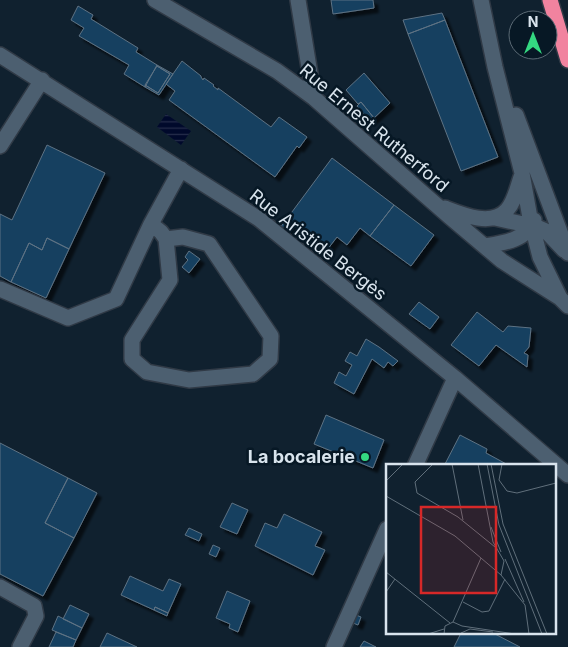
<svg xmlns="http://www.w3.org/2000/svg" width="568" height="647" viewBox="0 0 568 647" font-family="Inter,sans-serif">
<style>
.water{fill:url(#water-rules)}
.building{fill:#144061;stroke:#5e7283;filter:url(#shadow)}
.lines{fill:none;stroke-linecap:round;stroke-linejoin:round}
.minor-casing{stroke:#303a46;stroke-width:18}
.highway-casing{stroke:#303a46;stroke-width:18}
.minor{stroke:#4c5f70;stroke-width:15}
.highway{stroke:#f1839f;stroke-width:15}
.poi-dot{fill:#34d881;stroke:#071825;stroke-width:2}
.labels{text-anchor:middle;stroke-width:5;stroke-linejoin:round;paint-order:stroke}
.street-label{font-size:18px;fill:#d9e4ed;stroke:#071825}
.poi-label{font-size:18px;font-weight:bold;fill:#d9e4ed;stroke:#071825;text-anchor:end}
.inset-road{fill:none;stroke:#606f7b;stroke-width:1}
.view{fill:#d62828;fill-opacity:0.15;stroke:#d62828;stroke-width:2.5}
.inset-edge{fill:none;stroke:#d9e4ed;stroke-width:2.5}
</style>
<defs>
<pattern id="water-rules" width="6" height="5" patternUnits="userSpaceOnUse" patternTransform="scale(1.25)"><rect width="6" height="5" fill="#00092b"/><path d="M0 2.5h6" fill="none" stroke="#252d4a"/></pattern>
<filter id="shadow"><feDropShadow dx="4.5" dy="4.5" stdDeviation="1" flood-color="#0009"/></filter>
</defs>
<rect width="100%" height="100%" fill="#10212f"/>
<path class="water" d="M166,114L191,131L181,145L157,127Z"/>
<path class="building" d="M331,0H373L374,8L333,14Z
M78,6L93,15L91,19L138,48L136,52L157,65L145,87L124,74L129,65L79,36L84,28L71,20Z
M442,13L445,20L408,34L403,20Z
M445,20L498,157L461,171L408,34Z
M182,61L201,76V77L203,80L204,78L214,85L213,86L218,90V88L271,127L279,117L307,137L299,148L297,146L275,177L169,100L175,91L166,84Z
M157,65L173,74L159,95L145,87V85L158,93L170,74L157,66Z
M157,66L170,74L158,93L145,85Z
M364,73L390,103L374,118L361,102L358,104L346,90Z
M361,102L374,118L370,121L357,106Z
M47,145L105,173L69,249L47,238L42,250L29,243L11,282L0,276V214L12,220Z
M332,158L394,205L370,236L360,228L347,245L337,237L327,250L286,220Z
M394,205L434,235L411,266L370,236Z
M286,220L294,226L288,234L280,228Z
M47,238L69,249L46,298L11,282L29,243L42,250Z
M189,251L200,259L189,273L182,267L188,260L185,257Z
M419,302L439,317L430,329L409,314Z
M477,312L503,332L508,326L531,328L529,347L524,353L528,355L527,367L496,345L479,366L451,345Z
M366,339L379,347L398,361L393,366L388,362L384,368L372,359L354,394L334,383L339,372L346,376L352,365L345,361L350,352L357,356Z
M326,415L384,440L373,468L314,444Z
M460,435L487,449L486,453L510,466H444Z
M0,443L68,478L45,523L74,538L43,596L0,574Z
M68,478L97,493L74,538L45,523Z
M232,503L248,510L237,534L220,527Z
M284,514L322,532L315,546L325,550L313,575L255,546L265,523L277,528Z
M189,528L202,534L199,541L185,535Z
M213,545L220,548L216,557L209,554Z
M130,576L163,591L169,579L181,584L168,613L155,607L154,610L121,595Z
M227,591L250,601L238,632L229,628L230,624L216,618Z
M70,605L89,614L82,628L63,619Z
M155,607L168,613L167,616L154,610Z
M356,615L361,617L358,625L353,623Z
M58,616L82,628L76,640L52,630Z
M56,632L76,640L73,647H49Z
M107,633L137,647H100Z
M461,633H493L520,647H454Z
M364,641L376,647H360Z"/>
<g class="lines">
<defs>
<path id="minor" d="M155,0L277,71L314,98L450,217L502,261L560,298
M298,0L314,98
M481,0L495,67L522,173L530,218L540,257L560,298L568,306
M0,55L259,219L455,378L568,475
M516,115L568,253
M0,146L42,80
M445,208C463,215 492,227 507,210C515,201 517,188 521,177
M495,218L537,227L546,231L564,250
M151,224L161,232L166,239L170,280L132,340V359L147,372L189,380L253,374L270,359L271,336L209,244L183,237L166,239
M485,246C504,243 527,240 534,220
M0,289L68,318L116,299L151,224L181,169
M415,466L455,378
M0,587L34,606L36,616L20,647
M334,647L387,529"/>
<path id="highway" d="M550,0L568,60"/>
</defs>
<use href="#minor" class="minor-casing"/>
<use href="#highway" class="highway-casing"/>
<use href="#minor" class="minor"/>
<use href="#highway" class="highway"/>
</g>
<circle class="poi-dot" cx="365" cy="457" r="5"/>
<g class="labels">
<g class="street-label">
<text transform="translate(374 128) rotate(40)" y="6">Rue Ernest Rutherford</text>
<text transform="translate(318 245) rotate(38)" y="6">Rue Aristide Bergès</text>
</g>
<g class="poi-label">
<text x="355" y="463">La bocalerie</text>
</g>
</g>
<g transform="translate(386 464)">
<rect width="170" height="170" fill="#10212f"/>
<path class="inset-road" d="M47,0L29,18L31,29L72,53L109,83M66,0L77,56M92,0L107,78L118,97L115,111M101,0L113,61L156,170M105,0L117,60L161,170M116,0L113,16L121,27L131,29L170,19M0,17L17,0M0,32L69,72L115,111L139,141L143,170M105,63L115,88M119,95L138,138M0,108L64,159M0,128L9,115M77,138L96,148L103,147L119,115M67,158L95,94M75,169L84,165L107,168M42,170L58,165M58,170L59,162L67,158L76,162L129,170"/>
<path class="view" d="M35,43H110V129H35Z"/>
<rect width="170" height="170" class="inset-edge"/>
</g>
<g transform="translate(533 35)"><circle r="24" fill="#071825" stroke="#5b6a75"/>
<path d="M0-4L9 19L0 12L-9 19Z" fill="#34d881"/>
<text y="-8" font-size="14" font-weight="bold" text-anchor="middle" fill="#d9e4ed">N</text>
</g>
</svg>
